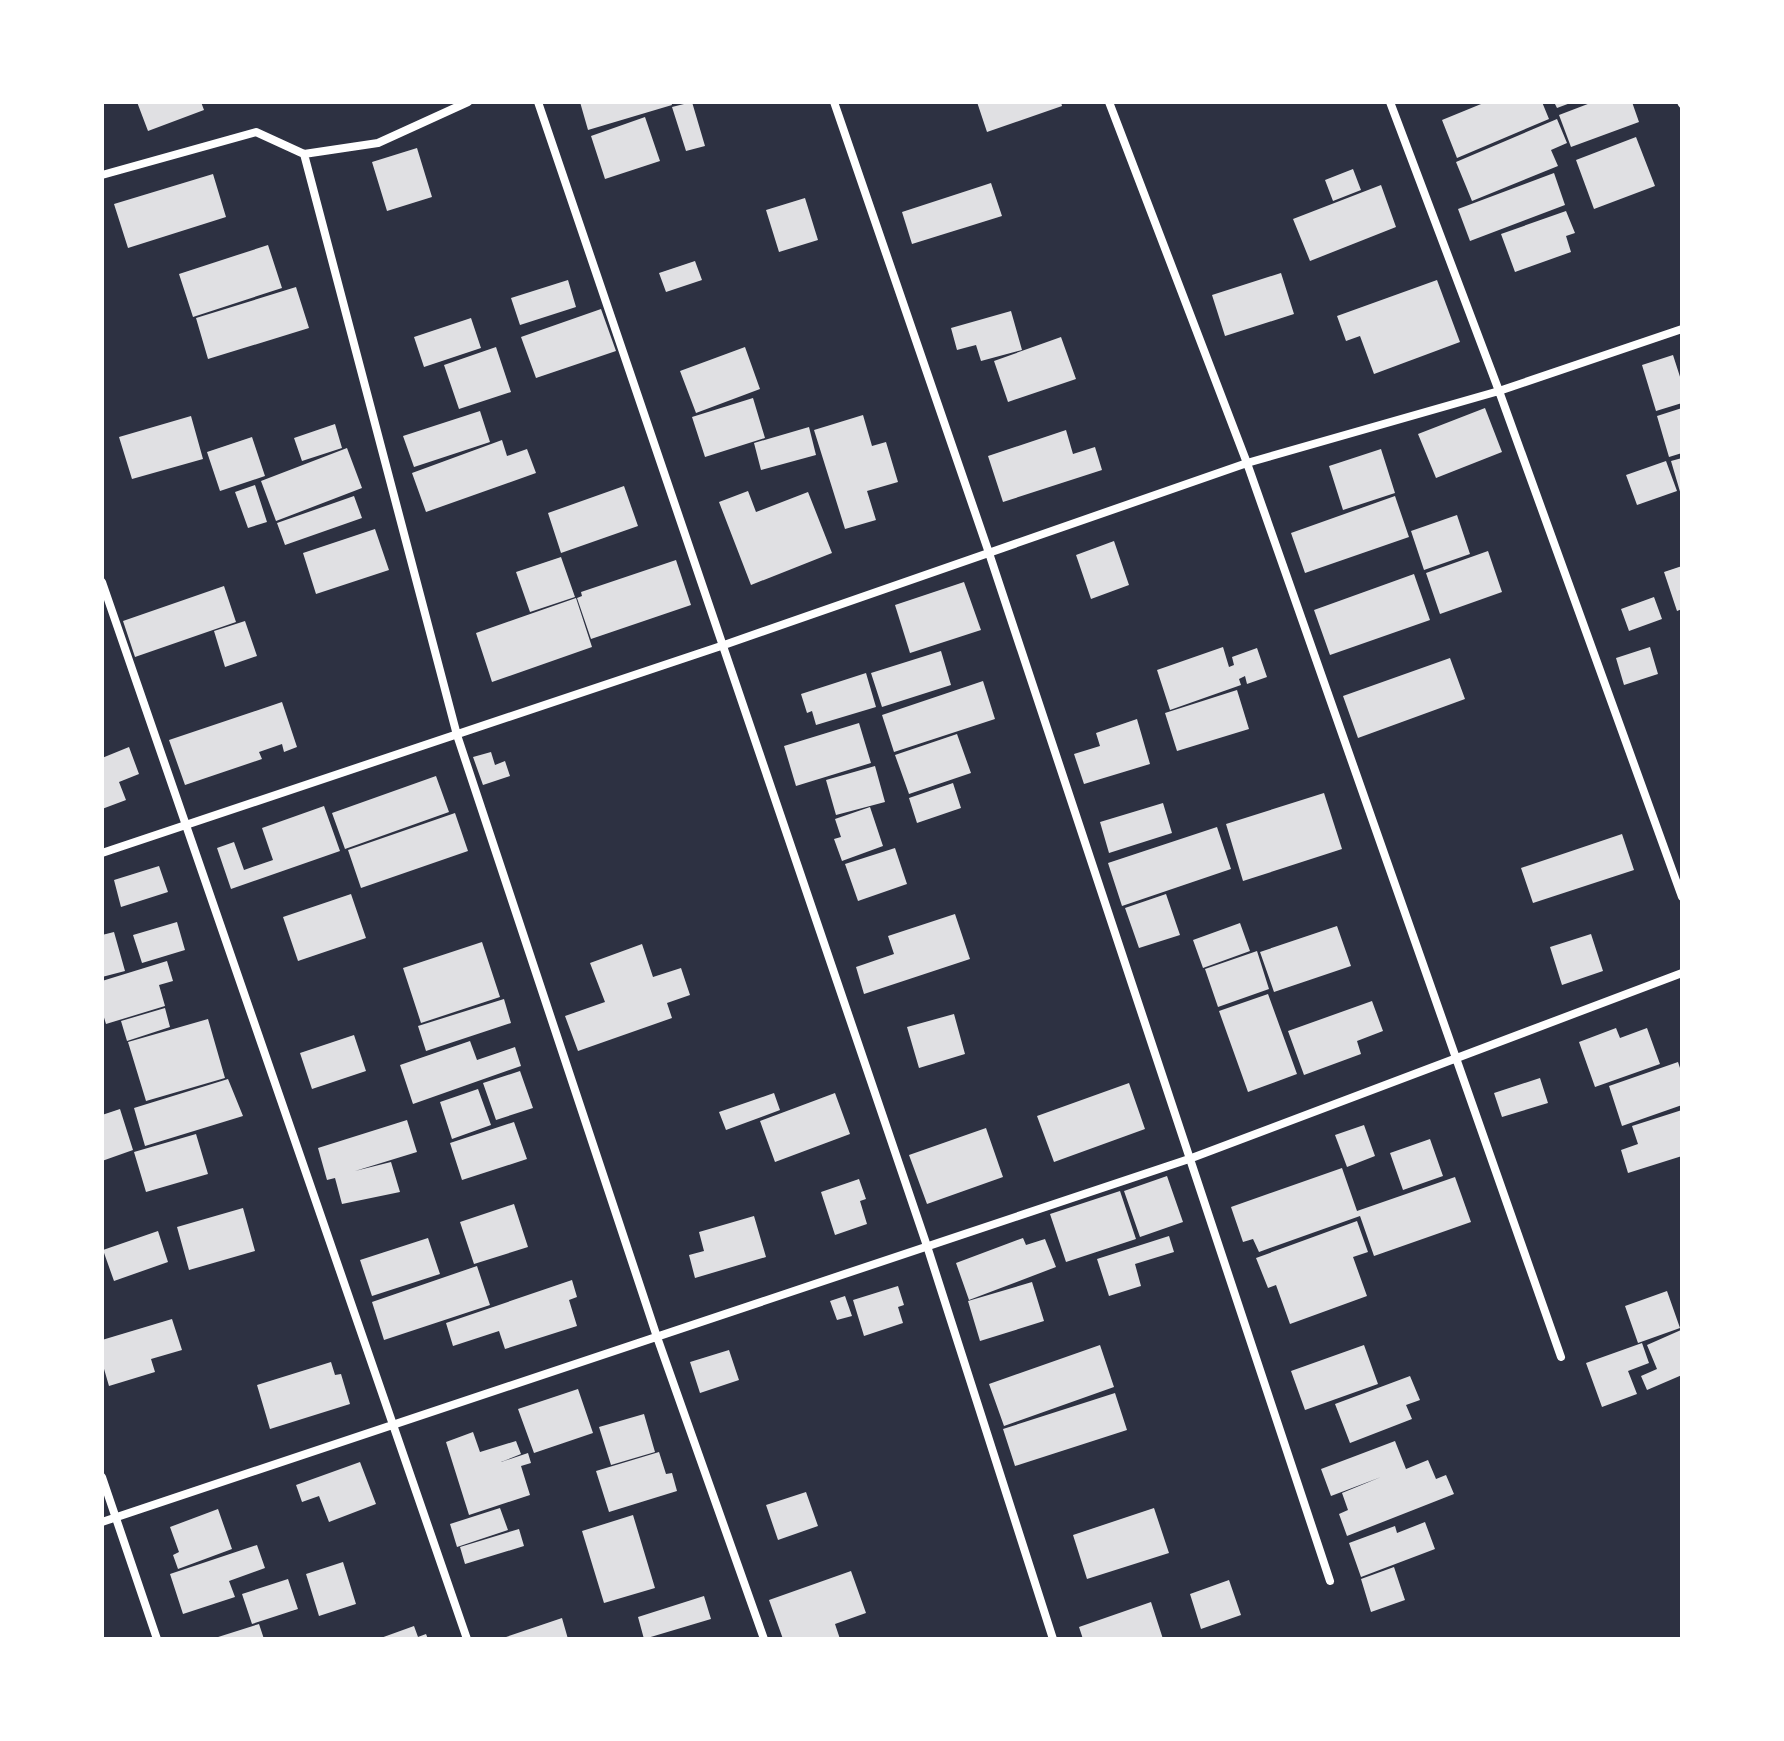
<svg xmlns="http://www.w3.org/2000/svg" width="1784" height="1741" viewBox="0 0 1784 1741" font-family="Bitter,serif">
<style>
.building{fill:#e0e0e3}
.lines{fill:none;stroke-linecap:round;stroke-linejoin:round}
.minor{stroke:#fff;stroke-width:8}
</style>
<rect width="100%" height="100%" fill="#2d3142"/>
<path class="building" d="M137,102H201L204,110L148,131Z
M580,102H671L672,105L588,130Z
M692,102L705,146L686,151L672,107Z
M977,102H1061L1062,106L987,132Z
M1486,102H1542L1549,119L1457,158L1442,120Z
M1554,102H1573L1557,108Z
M1593,102H1632L1639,122L1571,147L1559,115Z
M645,117L660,161L605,179L591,136Z
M1557,119L1567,143L1551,150L1558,166L1472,201L1456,162Z
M1636,137L1655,186L1594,209L1576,160Z
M417,148L432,197L387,211L372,162Z
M1353,169L1361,190L1333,201L1325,180Z
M1554,173L1565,205L1470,241L1458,209Z
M213,174L226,217L128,248L114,204Z
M991,183L1002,216L912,244L902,212Z
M1381,185L1396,227L1310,261L1293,219Z
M805,198L818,240L779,252L766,210Z
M1566,211L1575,233L1566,236L1571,252L1515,272L1501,234Z
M268,245L282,288L193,317L179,274Z
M695,261L702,280L666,292L659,273Z
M1281,273L1294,314L1225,336L1212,295Z
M568,280L576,307L520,325L511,298Z
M1437,280L1460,342L1374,374L1360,336L1346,341L1337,316Z
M296,287L309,328L208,359L196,318Z
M601,309L616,351L536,378L521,337Z
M1011,311L1022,350L981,361L976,345L957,350L951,328Z
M471,318L481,348L424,367L414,337Z
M1061,337L1076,379L1008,402L994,361Z
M496,347L511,392L459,409L444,365Z
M745,347L760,389L696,413L680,371Z
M1673,355L1682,383V403L1656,411L1642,365Z
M753,398L765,438L705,457L692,417Z
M1485,408L1502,452L1436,478L1418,434Z
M1682,408V453L1669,457L1657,416Z
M480,411L490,442L414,467L403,436Z
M863,415L872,446L886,442L898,482L867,491L876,520L845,529L814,430Z
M191,416L203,459L132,479L119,437Z
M335,424L342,448L302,461L294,438Z
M809,427L816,455L761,470L754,443Z
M1066,430L1073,454L1095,447L1102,470L1003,502L988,456Z
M252,437L265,476L220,491L207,452Z
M502,440L507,456L527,449L536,473L426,512L412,473Z
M347,448L362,488L276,521L261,481Z
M1381,449L1395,493L1343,510L1329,466Z
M1682,458V495H1681L1671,461Z
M1666,461L1677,491L1637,505L1626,475Z
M255,485L267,522L248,528L235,492Z
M624,486L638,526L561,553L548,513Z
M748,491L756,512L808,492L832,553L751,585L719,502Z
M354,496L362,518L285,545L277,523Z
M1395,496L1409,537L1305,573L1291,533Z
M1457,515L1470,554L1424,570L1411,531Z
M375,529L389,570L316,594L303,553Z
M1114,541L1129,585L1091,599L1076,555Z
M1488,551L1502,592L1440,614L1426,573Z
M561,557L575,597L530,612L516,572Z
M676,560L691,605L591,639L577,598L582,596L581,592Z
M1682,566V609L1677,611L1664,572Z
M1414,574L1430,620L1330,655L1314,610Z
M964,582L981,630L910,653L895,605Z
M224,586L236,622L135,657L123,621Z
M1654,597L1662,619L1629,631L1621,609Z
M576,598L592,647L492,682L476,633Z
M245,621L257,656L225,667L214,631Z
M1223,647L1229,667L1234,665L1232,657L1257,648L1267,677L1247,684L1245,676L1239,679L1241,685L1170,710L1157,670Z
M1650,647L1658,674L1624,685L1616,658Z
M941,651L951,685L882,707L871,673Z
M1450,658L1465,699L1358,738L1343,696Z
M866,673L876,707L816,725L812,711L807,713L801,694Z
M983,681L995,719L894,752L882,715Z
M1237,690L1249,729L1177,751L1165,713Z
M282,702L297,747L284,752L282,744L259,752L262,759L185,785L169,740Z
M1137,719L1150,764L1084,784L1074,754L1100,746L1096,733Z
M859,723L871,763L796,786L784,746Z
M957,734L971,773L909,794L895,755Z
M129,747L139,774L119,782L126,800L102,809V758Z
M491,752L495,765L505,761L510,776L483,785L473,757Z
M875,766L885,802L836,815L826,780Z
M436,776L449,812L345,849L332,813Z
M953,783L961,808L917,823L909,798Z
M1324,793L1342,849L1243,881L1226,824Z
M1163,803L1172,833L1109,853L1100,822Z
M324,806L340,851L231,889L217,848L234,842L244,870L273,860L262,828Z
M870,807L883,846L842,861L834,839L841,837L835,819Z
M455,813L468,851L361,888L348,850Z
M1217,827L1231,869L1122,906L1108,863Z
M1622,834L1634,870L1533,903L1521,868Z
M895,848L907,884L858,901L845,864Z
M159,866L168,892L121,907L114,880Z
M351,894L366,938L298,961L283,917Z
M1166,894L1180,935L1139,948L1125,908Z
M955,914L970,959L864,994L856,967L894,954L888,936Z
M177,922L185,950L142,963L133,935Z
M1240,923L1250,951L1203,968L1193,940Z
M1337,926L1351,966L1274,992L1260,952Z
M114,932L125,971L102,977V935Z
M1591,934L1603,971L1562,985L1550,947Z
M482,942L500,997L421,1023L403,968Z
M642,944L653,977L681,968L690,995L667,1003L672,1018L578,1051L565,1016L605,1002L590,963Z
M1257,951L1269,989L1218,1007L1205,969Z
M167,961L173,981L159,985L165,1006L106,1024L102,1011V981Z
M1268,994L1297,1074L1248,1092L1219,1011Z
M504,999L511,1023L426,1051L418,1026Z
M1372,1001L1383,1031L1357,1041L1361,1054L1304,1075L1288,1031Z
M165,1008L170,1027L127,1041L121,1021Z
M954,1014L965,1054L919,1068L907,1027Z
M208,1019L225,1078L146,1101L128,1042Z
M1616,1028L1620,1038L1647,1028L1660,1064L1595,1087L1579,1042Z
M354,1035L366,1071L312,1089L300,1053Z
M470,1041L477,1060L515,1047L521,1066L413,1104L400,1065Z
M1678,1062L1682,1074V1105L1622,1126L1609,1086Z
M520,1071L533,1108L496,1120L483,1083Z
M1540,1078L1548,1103L1502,1117L1494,1093Z
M228,1079L243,1116L145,1146L134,1108Z
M1129,1083L1145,1129L1054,1162L1037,1116Z
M478,1089L491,1125L452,1139L440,1102Z
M774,1093L780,1110L726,1130L719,1112Z
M835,1093L850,1134L775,1162L760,1121Z
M120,1109L133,1150L102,1161V1115Z
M1682,1110V1156L1628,1173L1621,1150L1638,1144L1632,1126Z
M407,1120L417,1152L355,1171L391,1162L400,1192L342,1204L335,1178L327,1180L318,1148Z
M514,1122L527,1159L462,1180L450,1143Z
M1364,1125L1375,1156L1347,1167L1335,1135Z
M986,1128L1003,1177L927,1204L909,1155Z
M196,1134L208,1174L146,1192L134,1152Z
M1430,1139L1443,1176L1403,1190L1390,1153Z
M1342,1168L1357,1211L1455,1177L1471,1222L1374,1256L1360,1216L1259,1252L1253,1239L1243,1242L1231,1207Z
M1167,1176L1183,1222L1140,1237L1124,1191Z
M859,1179L866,1199L860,1201L867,1224L835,1235L821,1192Z
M1120,1191L1136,1239L1066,1262L1050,1214Z
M514,1204L528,1247L474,1264L460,1222Z
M243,1208L255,1251L189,1270L177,1227Z
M754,1216L766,1257L695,1278L689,1255L704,1251L699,1232Z
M1357,1221L1368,1252L1353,1257L1367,1296L1290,1324L1276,1285L1268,1288L1256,1258Z
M158,1231L168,1262L114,1281L103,1250Z
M1169,1236L1174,1252L1135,1264L1141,1286L1109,1296L1097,1259Z
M428,1238L440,1274L372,1296L360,1260Z
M1023,1238L1026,1245L1045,1239L1056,1267L969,1300L956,1263Z
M477,1266L490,1305L384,1340L372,1302Z
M572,1280L577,1297L569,1300L577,1326L505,1349L499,1331L453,1346L446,1323Z
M1032,1282L1044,1321L980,1341L968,1301Z
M898,1286L904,1305L898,1307L903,1323L864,1336L853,1300Z
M1667,1291L1680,1328L1638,1343L1625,1306Z
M845,1296L852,1316L837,1320L830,1301Z
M172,1319L182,1350L151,1359L155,1372L109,1386L102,1362V1340Z
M1681,1330L1682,1375L1647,1390L1641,1376L1657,1369L1647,1345Z
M1642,1343L1649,1363L1628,1371L1637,1394L1602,1407L1586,1363Z
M1100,1345L1114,1387L1004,1426L989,1384Z
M1364,1345L1378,1384L1305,1410L1291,1371Z
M729,1350L739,1380L700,1393L690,1362Z
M331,1362L335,1375L341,1374L350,1404L270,1429L257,1385Z
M1410,1376L1420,1400L1406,1405L1412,1419L1350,1443L1335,1404Z
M578,1389L593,1433L534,1453L518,1409Z
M1115,1393L1127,1430L1015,1466L1003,1429Z
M644,1414L655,1452L611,1465L599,1427Z
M473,1432L480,1452L516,1441L521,1454L501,1462L528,1453L531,1463L521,1466L530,1495L469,1515L446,1442Z
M1395,1441L1406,1469L1428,1460L1436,1479L1446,1475L1454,1494L1347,1536L1339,1514L1348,1510L1342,1493L1381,1477L1331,1496L1321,1469Z
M659,1452L666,1474L672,1473L677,1491L609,1512L596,1471Z
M360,1462L376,1504L329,1522L319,1496L302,1502L296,1485Z
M806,1492L818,1526L778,1540L766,1505Z
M500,1508L508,1530L457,1547L450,1524Z
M1154,1508L1169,1553L1087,1579L1073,1535Z
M218,1509L232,1549L178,1569L173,1555L179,1552L170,1527Z
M633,1515L655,1588L604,1603L582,1531Z
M1425,1522L1435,1549L1361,1577L1349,1543L1395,1526L1397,1533Z
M519,1529L524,1546L465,1564L460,1547Z
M257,1545L265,1568L229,1581L235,1597L183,1614L170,1574Z
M343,1562L356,1604L319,1616L306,1574Z
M1394,1567L1405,1600L1371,1612L1361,1579Z
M851,1571L866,1613L835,1624L840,1639H783L769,1600Z
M288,1579L298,1609L252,1624L242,1594Z
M1229,1580L1241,1615L1201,1629L1190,1594Z
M704,1596L711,1619L644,1639L638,1617Z
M1151,1602L1163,1639H1083L1079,1627Z
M562,1618L568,1639H503V1638Z
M259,1624L264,1639H215V1638Z
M414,1626L418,1637L426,1634L428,1639H378Z"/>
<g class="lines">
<path class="minor" d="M538,102L927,1246L1053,1639
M834,102L989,553L1330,1581
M1109,102L1247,463L1561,1357
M1390,102L1499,391L1682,897
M1681,102L1682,104
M304,154L457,735L657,1337L764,1639
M304,154L378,143L468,102
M102,175L256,132L304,154
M102,582L467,1639
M102,853L724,645L1247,463L1499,391L1682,329
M102,1477L157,1639
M102,1522L1189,1159L1682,973"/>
</g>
<rect width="1784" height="1741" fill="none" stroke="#ffffff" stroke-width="208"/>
</svg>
